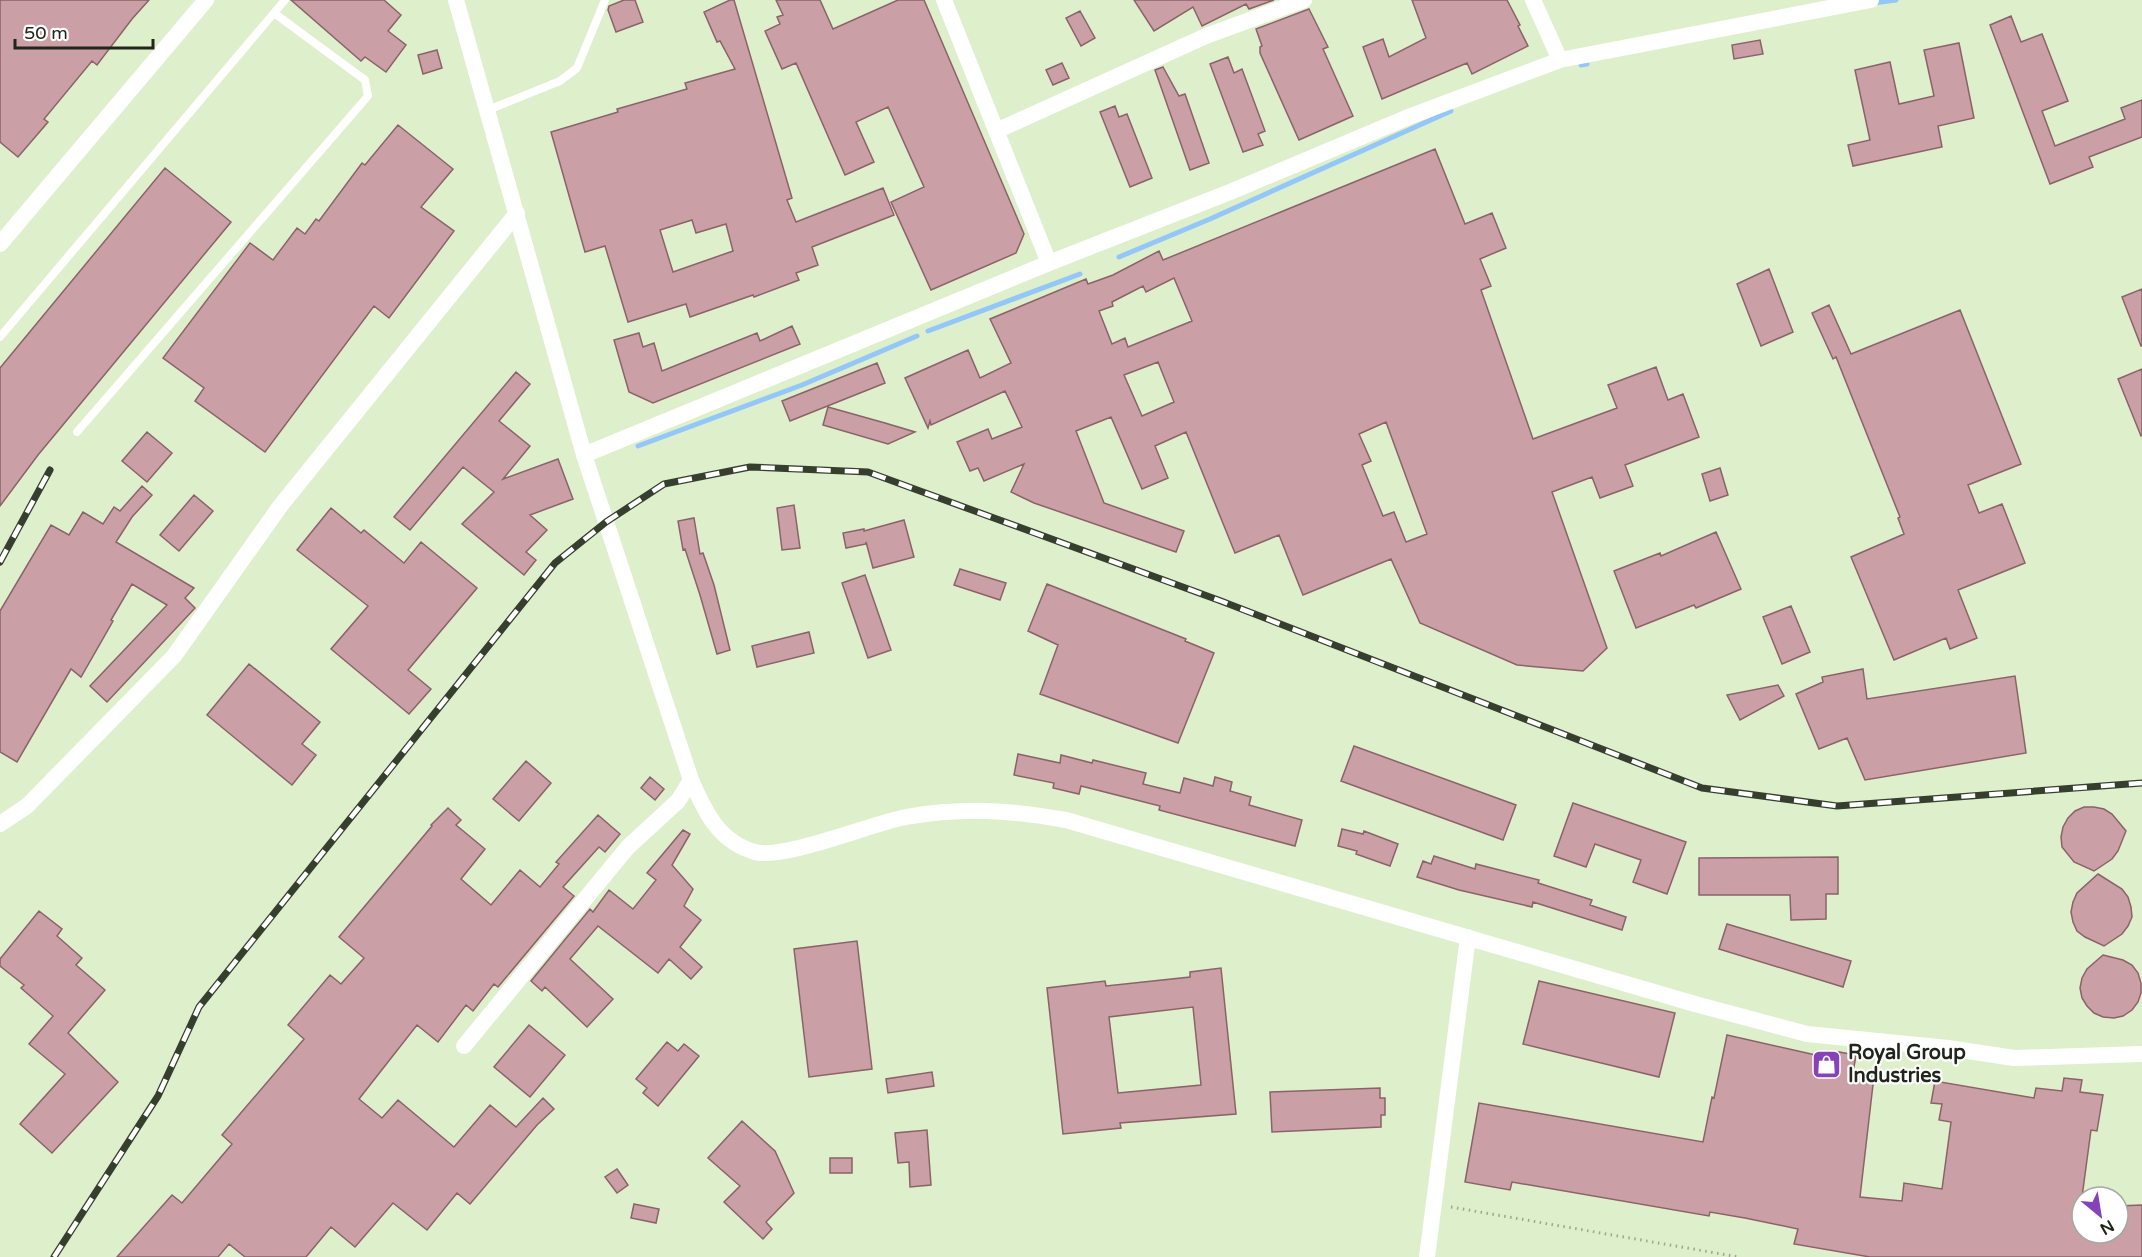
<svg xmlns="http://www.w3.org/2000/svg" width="2142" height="1257" viewBox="0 0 2142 1257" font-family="'Varela Round',sans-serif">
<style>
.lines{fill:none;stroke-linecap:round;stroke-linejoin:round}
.stream{stroke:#93c7f9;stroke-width:5}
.building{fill:#ca9fa6;stroke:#8a6369;stroke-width:1.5;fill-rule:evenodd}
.path{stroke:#9ca98d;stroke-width:3;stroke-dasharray:1.5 4.5;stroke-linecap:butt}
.service{stroke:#fff;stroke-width:8}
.minor{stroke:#fff;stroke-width:16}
.rail-casing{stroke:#363e2e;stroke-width:7}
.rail{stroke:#fff;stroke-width:4.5;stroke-dasharray:14;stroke-linecap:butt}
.labels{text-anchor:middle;stroke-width:4.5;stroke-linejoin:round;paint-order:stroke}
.poi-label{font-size:20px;font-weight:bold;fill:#202619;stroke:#fff;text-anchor:start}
</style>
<rect width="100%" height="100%" fill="#deefcb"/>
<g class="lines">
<path class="stream" d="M1874,3L1896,0
M1581,65L1587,64
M1119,257L1210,219L1451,111
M928,331L1080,274
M638,446L802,385L917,336"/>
</g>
<path class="building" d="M0,0H149L132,19L97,65L92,61L44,119L48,122L18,157L0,142Z
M291,0H384L401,15L388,31L406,45L386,72L365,57L361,61Z
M624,0H635L643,22L616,32L608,10L609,6Z
M730,0H734L792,198L787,200L796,222L883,188L894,215L812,247L818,265L796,273L799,280L754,297L753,295L690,317L686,304L628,322L605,246L585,252L551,132L618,112L617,109L687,89L685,83L735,69L720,41L717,42L704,12ZM692,220L696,233L726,224L733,251L673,272L660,230Z
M776,0H820L833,29L898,0H924L1024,234L1016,253L931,290L891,202L924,187L888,107L856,122L874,162L845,175L796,63L782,69L765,31L780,24L777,17L783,15Z
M1134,0H1274L1249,9L1246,4L1202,26L1193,7L1154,31Z
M1412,0H1507L1520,25L1518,26L1528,46L1472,74L1467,63L1382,99L1363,47L1383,39L1389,57L1426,38Z
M1309,9L1328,47L1323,49L1353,116L1299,140L1260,53V47L1262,46L1256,29Z
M1080,11L1095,38L1081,46L1066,18Z
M2011,16L2021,42L2042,34L2068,101L2042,111L2055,146L2125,119L2121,108L2142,100V137L2089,157L2093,167L2050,184L1990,25Z
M1760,40L1763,54L1734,59L1732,45Z
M1959,43L1974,118L1938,126L1942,147L1853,166L1848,145L1870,140L1855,70L1890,62L1899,104L1934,96L1924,50Z
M437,50L442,68L423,74L418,55Z
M1228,57L1234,73L1242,69L1265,131L1258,134L1263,145L1243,152L1210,64Z
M1062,63L1069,78L1053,85L1046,70Z
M1163,67L1179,96L1185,94L1209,163L1190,170L1155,70Z
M1115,106L1119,117L1127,114L1152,178L1130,187L1100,112Z
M398,125L453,169L421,207L454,231L389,318L374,306L265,452L195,401L204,388L163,358L250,243L273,260L297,228L305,234L316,219L319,221L362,163L365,165Z
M1435,149L1465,224L1492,213L1506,248L1480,259L1491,286L1481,290L1533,439L1617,408L1608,385L1656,367L1668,400L1683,394L1699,437L1625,465L1633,486L1600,498L1592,477L1552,492L1607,648L1583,671L1517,665L1420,623L1391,559L1303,595L1279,535L1235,553L1186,432L1155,446L1168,478L1142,489L1111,417L1076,431L1104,503L1184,531L1176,552L1034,503L1011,492L1024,464L984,481L978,468L970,471L957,442L988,429L992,439L1022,427L1005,391L931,425L930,421L928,428L905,378L968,350L980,378L1011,363L990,319L1086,279L1088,284L1113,275L1159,251L1163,260ZM1174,278L1192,321L1128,347L1125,338L1112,344L1099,311L1113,306L1112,302L1143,286L1146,292ZM1158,362L1174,402L1142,416L1124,375ZM1386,422L1427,534L1406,542L1394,512L1383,516L1362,465L1371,461L1359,434Z
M165,168L231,222L38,455L0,506V368Z
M1769,269L1793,332L1761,346L1737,284Z
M2142,289V346H2141L2122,297Z
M1829,305L1851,354L1960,310L2021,464L1968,485L1979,513L2002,504L2025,563L1958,590L1977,638L1950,649L1946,638L1894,660L1851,557L1904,534L1898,518L1900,517L1836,357L1833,359L1812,313Z
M792,326L800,344L653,403L629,392L614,340L639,333L643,347L654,343L662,371L757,333L760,341Z
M877,363L885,383L790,421L782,401Z
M2142,369V435L2141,436L2118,379Z
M516,372L530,384L499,421L530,446L503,479L558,459L573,499L530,515L547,530L526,552L536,560L524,575L462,524L494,492L463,467L410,530L394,517Z
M828,407L885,423L915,432L888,444L823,425Z
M147,432L172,453L147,482L122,461Z
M1720,468L1728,495L1710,501L1702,474Z
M142,486L152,495L132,517L116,542L194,588L185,598L195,608L107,702L90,686L167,605L132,584L111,620L113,621L81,677L71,669L17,762L0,752V611L51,525L69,535L83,512L103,524L114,507L120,511Z
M194,495L213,511L179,551L160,535Z
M794,505L800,548L782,550L777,508Z
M331,508L361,533L364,530L404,563L421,542L477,588L408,670L431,689L409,714L331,649L368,606L297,550Z
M694,518L700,554L703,553L714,585L730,650L717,654L700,595L685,549L683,550L678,521Z
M904,520L914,557L873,568L866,542V544L846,548L843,533L864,529V531Z
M1716,532L1741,589L1696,608L1694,605L1636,628L1614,571L1660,553L1661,556Z
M960,569L1006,583L1000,600L954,585Z
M865,575L891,650L868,658L842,583Z
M1047,584L1186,639L1185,641L1214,653L1178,743L1040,694L1058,645L1028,631Z
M1791,606L1810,652L1782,664L1763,617Z
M809,632L814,653L757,667L752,646Z
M249,664L320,722L302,744L316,755L292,785L207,715Z
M1863,669L1867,699L2015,676L2026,753L1865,780L1847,738L1819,749L1796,694L1823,682L1822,677Z
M1778,685L1784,696L1740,720L1727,695Z
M1354,746L1516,805L1503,840L1341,781Z
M1018,754L1060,763L1061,755L1092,763L1093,760L1146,773L1143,784L1180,793L1184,778L1213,786L1215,777L1232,782L1230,791L1251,797L1249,805L1302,820L1295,846L1159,810L1160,806L1081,786L1079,794L1053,788L1054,783L1014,775Z
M526,761L551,783L519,821L493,799Z
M650,777L664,789L655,800L641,788Z
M1573,803L1686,842L1667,894L1633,882L1641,860L1595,844L1586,867L1554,856Z
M2084,807H2094L2104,809L2112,814L2126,831L2118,851L2112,859L2094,871L2074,862L2062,847L2061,837L2063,827L2068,818L2075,811Z
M448,808L461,820L456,825L485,849L461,879L491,905L520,870L540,887L559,864L556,862L598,815L620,834L605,852L599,847L563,887L574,896L498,987L494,984L473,1011L466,1005L438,1042L417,1025L359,1099L382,1118L398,1100L454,1147L490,1105L516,1127L543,1098L554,1109L537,1125L470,1204L457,1193L427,1230L393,1203L355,1247L331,1227L306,1257H245L229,1244L218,1257H117L172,1195L182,1203L232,1144L222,1135L304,1039L288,1025L330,975L341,984L364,958L339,937L432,826L431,825Z
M1342,829L1363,834L1364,831L1398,844L1390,866L1356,854L1357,851L1338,846Z
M683,830L690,834L672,865L693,889L684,906L701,920L680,947L702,967L691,979L669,959L658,973L598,926L570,959L613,999L587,1027L545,987L542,991L531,981L590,909L593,912L609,890L633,909L656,880L647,873Z
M1434,856L1475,869L1476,864L1539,880L1538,883L1592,900L1590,905L1626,917L1622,930L1533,902L1532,907L1459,890L1417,877L1423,861L1431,864Z
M1838,857V894H1826V919L1791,920L1790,895H1699V858Z
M2098,874L2122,889L2128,897L2131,907L2132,917L2128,926L2122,934L2104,946L2085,937L2077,931L2073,922L2071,912L2073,902L2077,893Z
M39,911L62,929L57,936L82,958L76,965L105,990L68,1033L118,1082L52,1153L20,1124L65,1074L29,1044L53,1016L21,988L24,985L0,966V959Z
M1727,924L1851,961L1843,987L1719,949Z
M857,941L872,1069L809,1077L794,949Z
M2103,955L2123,960L2132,965L2138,973L2141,983V993L2138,1002L2132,1010L2123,1016L2114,1018L2103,1017L2094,1013L2087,1006L2082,998L2080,988L2082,978L2087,969Z
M1221,968L1236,1114L1120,1123L1121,1128L1063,1134L1047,988L1105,981L1106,986L1190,977V972ZM1193,1007L1201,1085L1118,1093L1109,1017Z
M1539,981L1675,1013L1659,1077L1523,1044Z
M529,1025L565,1055L530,1097L494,1067Z
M1727,1035L1838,1060L1839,1052L1856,1055L1853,1073L1874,1076L1860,1197L1902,1201L1904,1183L1942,1189L1951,1122L1939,1120L1942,1104L1931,1103L1935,1081L2034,1098L2036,1088L2062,1091L2064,1078L2082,1080L2080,1092L2103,1095L2097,1131L2091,1130L2082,1197V1233H2118V1206L2142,1205V1257H1870L1794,1244L1798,1229L1745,1218L1710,1212L1709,1216L1512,1182L1510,1190L1465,1182L1479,1103L1703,1142L1712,1097L1714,1098Z
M667,1042L678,1051L684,1044L699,1056L658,1106L643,1093L647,1088L636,1079Z
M932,1072L934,1086L888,1093L886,1079Z
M1380,1088V1098H1385V1115H1381V1127L1272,1132L1270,1092Z
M742,1121L775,1151L794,1193L766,1222L772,1229L763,1239L724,1202L740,1186L708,1158Z
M927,1130L931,1185L910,1187L909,1162L898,1163L895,1133Z
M830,1158H852V1173H830Z
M617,1169L628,1185L617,1193L605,1177Z
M634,1204L659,1209L656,1223L631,1218Z"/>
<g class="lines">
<path class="path" d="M1451,1207L1739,1257"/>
<path class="service" d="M488,110L560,81L577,68L605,0
M0,337L285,0
M77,432L368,96L365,80L274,13"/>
<path class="minor" d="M456,0L584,455L691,780C705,812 719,842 755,852C783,860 873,823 906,817C963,807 1010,810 1066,820L1695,1004L1807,1034L1948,1048L2014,1058L2142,1054
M944,0L1049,263
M1533,0L1560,60
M996,131L1206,36L1304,0
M0,244L206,0
M584,455L1049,263L1230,192L1411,116L1560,60L1871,0
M0,824L27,806L174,656L281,505L517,213
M464,1046L628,847L678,801L691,780
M1427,1257L1468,937"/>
<defs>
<path id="rail" d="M0,562L50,470
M54,1257L158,1096L199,1007L555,563L606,522L664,484L750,467L868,472L1221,601L1702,788L1837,806L2142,783"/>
</defs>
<use href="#rail" class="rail-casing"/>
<use href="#rail" class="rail"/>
</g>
<defs>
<symbol id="shop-square" viewBox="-11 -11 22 22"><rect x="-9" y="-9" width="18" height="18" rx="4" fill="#8643b7" stroke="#fff"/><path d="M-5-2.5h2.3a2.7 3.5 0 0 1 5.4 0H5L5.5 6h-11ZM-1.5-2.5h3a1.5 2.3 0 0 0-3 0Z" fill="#fff"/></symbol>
</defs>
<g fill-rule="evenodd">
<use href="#shop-square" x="1810" y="1048" width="33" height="33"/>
</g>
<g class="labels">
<g class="poi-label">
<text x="1848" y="1059">Royal Group<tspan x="1848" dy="23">Industries</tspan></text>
</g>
</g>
<g transform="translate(2100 1215) rotate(150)"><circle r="28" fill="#ffffff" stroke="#a6a8a3" stroke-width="1.5"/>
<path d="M0-4.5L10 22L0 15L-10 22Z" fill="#8643b7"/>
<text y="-9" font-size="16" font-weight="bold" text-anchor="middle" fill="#202619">N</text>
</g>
<path d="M15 39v9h138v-9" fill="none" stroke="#202619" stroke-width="3"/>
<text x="24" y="39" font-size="18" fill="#202619" stroke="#ffffff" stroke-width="4.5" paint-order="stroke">50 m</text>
</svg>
